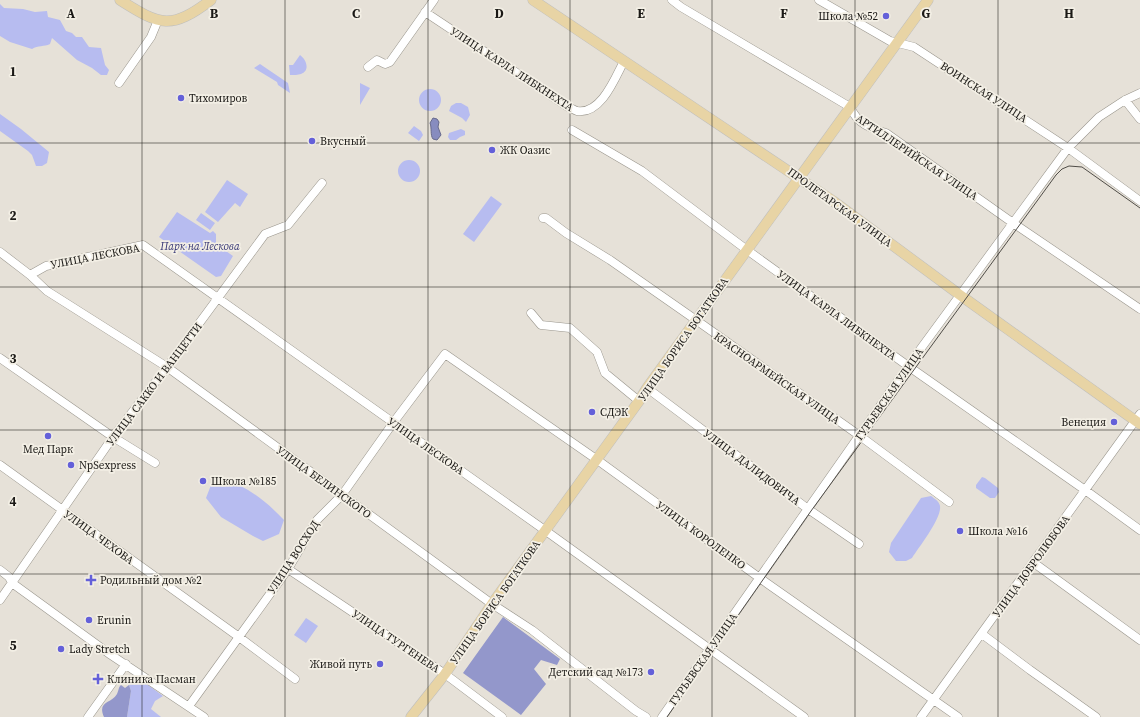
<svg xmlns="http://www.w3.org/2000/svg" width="1140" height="717" viewBox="0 0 1140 717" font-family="'Source Serif 4',serif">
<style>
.green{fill:#b7bcf0}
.forest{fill:#9397cb}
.water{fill:#878cbf;stroke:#676a8c}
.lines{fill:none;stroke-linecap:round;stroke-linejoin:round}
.minor-casing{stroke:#99958c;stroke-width:9}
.major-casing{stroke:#bfbfbe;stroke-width:11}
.minor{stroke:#fff;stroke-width:8}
.major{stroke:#e8d4a5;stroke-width:10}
.tram{stroke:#504d48;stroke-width:1}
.grid{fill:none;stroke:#1b1916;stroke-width:1;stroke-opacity:0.55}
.poi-dot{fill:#6460d9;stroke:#f3efe5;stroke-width:1.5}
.labels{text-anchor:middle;stroke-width:3.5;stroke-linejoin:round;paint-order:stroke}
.poi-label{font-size:11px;fill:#1b1916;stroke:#f3efe5;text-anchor:start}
.street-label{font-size:11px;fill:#1b1916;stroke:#f3efe5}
.park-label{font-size:11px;font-style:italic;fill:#363675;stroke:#f3efe5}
.grid-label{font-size:13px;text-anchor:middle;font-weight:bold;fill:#1b1916;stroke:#f3efe5;stroke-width:3.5;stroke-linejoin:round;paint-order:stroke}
</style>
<rect width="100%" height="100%" fill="#e6e1d8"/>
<path class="green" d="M0,4L4,8L23,9L35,12L47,11L48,17L60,20L66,31L72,33L76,37H82L89,47L101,48L105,65L109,70L107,75H101L92,68L77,60L52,38L50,44C44,47 38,45 32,49L10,42L0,36Z
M300,55C307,60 310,71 301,74C298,75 294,75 290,75L289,65H293Z
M260,64L288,83L290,93L278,85L277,82L254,68Z
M360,83L370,88L360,105Z
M419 100a11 11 0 1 1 22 0a11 11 0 1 1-22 0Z
M456,103H461L468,107L470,115L466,122L462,118L449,111L451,106Z
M0,114L21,129L49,152L47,163L42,166H36L32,155L28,151L0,131Z
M414,126L421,131L423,135L419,141L408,133Z
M461,129L465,131V135L460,137L456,140H450L448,137L449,133Z
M398 171a11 11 0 1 1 22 0a11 11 0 1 1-22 0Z
M227,180L248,194L240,207L235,203L218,222L205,212Z
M491,196L502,204L474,242L463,234Z
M177,212L210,233L213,231L216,234V244L233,256L221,276L216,277L159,237Z
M201,213L215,223L210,230L196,220Z
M982,477L985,478L998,488L999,492L995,498H990L976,488V485Z
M221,479C245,484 267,502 284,520L279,534L263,541L253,536L221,517L206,498L211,485Z
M931,496C935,499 939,501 940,506C942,518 919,547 912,558L906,561H896L889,552L891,543L921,498Z
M306,618L318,626L306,643L294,635Z
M136,676L163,696L155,701L151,709L161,717H127L131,691L129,685Z"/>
<path class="forest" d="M503,617L560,659L557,665L541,660L534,669L546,684L521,715L463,673Z
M121,685L125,688L129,685L131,691L127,717H104C97,701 111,704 117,694C119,690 118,688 121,685Z"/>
<path class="water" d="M433,118L437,119L439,122L438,127L441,135L437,140L433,139C430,135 432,128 430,123Z"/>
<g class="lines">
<defs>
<path id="minor" d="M672,0L681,7L850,107C858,124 869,128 886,133L1013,223L1140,309
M819,0L890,41L914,47L1068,148L1140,201
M425,12L568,107C571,108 574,110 577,111C601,115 615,78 624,61
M368,67L377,60L385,64L390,62L434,0
M119,83L151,37L158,20
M1125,100L1140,119
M572,130L642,171L747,250L908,366L1085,490L1140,530
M543,218H546L566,233L610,260L696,320L860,436L949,502
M0,252L30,275L47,291L167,367L492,604L532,630L636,711L646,717
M30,275L46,266L143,245L546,531L804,717
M531,313L541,325L570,328L597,352L605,373L639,401
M0,358L113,437L155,463
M647,388L808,509L859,544
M0,465L239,637L295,679
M1034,563L1140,640
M288,569L445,674L502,717
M0,570L9,577L12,583L111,655L204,717
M0,600L113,437L167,367L265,234L288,225L322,183
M982,634L1030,670L1096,717
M189,706L288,569L317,520L342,495L393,423L445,354L596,459L768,584L958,717
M88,717L126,664
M662,717L908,366L1068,148L1099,117L1125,100L1140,93
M921,717L1140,414"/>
<path id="major" d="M120,0C161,26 171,30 211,0
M533,0L833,201L960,295L1140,424
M411,717L445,674L492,604L639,401L647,388L928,0"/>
</defs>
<use href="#minor" class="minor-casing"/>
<use href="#major" class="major-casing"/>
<use href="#minor" class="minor"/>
<use href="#major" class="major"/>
<path class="tram" d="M667,717L811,511L1056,175L1062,169L1069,166L1082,167L1140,208"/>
</g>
<path class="grid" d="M142,0V717M285,0V717M428,0V717M570,0V717M712,0V717M855,0V717M998,0V717M0,143H1140M0,287H1140M0,430H1140M0,574H1140"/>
<g class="poi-dot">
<circle cx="886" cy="16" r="4"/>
<circle cx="181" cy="98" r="4"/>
<circle cx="312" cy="141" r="4"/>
<circle cx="492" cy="150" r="4"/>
<circle cx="592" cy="412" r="4"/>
<circle cx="1114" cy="422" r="4"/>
<circle cx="48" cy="436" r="4"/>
<circle cx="71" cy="465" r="4"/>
<circle cx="203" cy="481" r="4"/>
<circle cx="960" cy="531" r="4"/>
<path d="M89 574h4v4h4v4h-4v4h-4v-4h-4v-4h4z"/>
<circle cx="89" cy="620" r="4"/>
<circle cx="61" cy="649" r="4"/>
<circle cx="380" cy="664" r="4"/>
<circle cx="651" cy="672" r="4"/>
<path d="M96 673h4v4h4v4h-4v4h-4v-4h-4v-4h4z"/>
</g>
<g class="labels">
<g class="poi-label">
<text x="878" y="20" text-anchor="end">Школа №52</text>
<text x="189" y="102">Тихомиров</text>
<text x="320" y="145">Вкусный</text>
<text x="500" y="154">ЖК Оазис</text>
<text x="600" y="416">СДЭК</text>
<text x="1106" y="426" text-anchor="end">Венеция</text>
<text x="48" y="453" text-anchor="middle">Мед Парк</text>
<text x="79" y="469">NpSexpress</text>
<text x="211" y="485">Школа №185</text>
<text x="968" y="535">Школа №16</text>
<text x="100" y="584">Родильный дом №2</text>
<text x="97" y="624">Erunin</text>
<text x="69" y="653">Lady Stretch</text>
<text x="372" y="668" text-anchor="end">Живой путь</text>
<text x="643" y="676" text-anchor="end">Детский сад №173</text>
<text x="107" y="683">Клиника Пасман</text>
</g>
<g class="street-label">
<text transform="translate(512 69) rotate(33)" y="4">УЛИЦА КАРЛА ЛИБКНЕХТА</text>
<text transform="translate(984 92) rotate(33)" y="4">ВОИНСКАЯ УЛИЦА</text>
<text transform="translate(917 157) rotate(34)" y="4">АРТИЛЛЕРИЙСКАЯ УЛИЦА</text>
<text transform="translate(840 207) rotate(36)" y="4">ПРОЛЕТАРСКАЯ УЛИЦА</text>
<text transform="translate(95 256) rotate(-11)" y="4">УЛИЦА ЛЕСКОВА</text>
<text transform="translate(837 315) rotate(36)" y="4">УЛИЦА КАРЛА ЛИБКНЕХТА</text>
<text transform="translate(683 339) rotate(-55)" y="4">УЛИЦА БОРИСА БОГАТКОВА</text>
<text transform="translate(777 378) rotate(35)" y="4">КРАСНОАРМЕЙСКАЯ УЛИЦА</text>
<text transform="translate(154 384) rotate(-53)" y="4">УЛИЦА САККО И ВАНЦЕТТИ</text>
<text transform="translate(889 394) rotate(-55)" y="4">ГУРЬЕВСКАЯ УЛИЦА</text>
<text transform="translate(426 446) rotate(35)" y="4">УЛИЦА ЛЕСКОВА</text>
<text transform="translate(752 467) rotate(37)" y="4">УЛИЦА ДАЛИДОВИЧА</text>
<text transform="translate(324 482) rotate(36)" y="4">УЛИЦА БЕЛИНСКОГО</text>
<text transform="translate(701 535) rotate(36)" y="4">УЛИЦА КОРОЛЕНКО</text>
<text transform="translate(99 537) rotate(36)" y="4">УЛИЦА ЧЕХОВА</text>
<text transform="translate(293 557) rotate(-57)" y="4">УЛИЦА ВОСХОД</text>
<text transform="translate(1031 566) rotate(-54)" y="4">УЛИЦА ДОБРОЛЮБОВА</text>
<text transform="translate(495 602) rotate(-55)" y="4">УЛИЦА БОРИСА БОГАТКОВА</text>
<text transform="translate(396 641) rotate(34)" y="4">УЛИЦА ТУРГЕНЕВА</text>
<text transform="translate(703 659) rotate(-55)" y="4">ГУРЬЕВСКАЯ УЛИЦА</text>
</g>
<g class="park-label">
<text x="200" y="250">Парк на Лескова</text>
</g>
</g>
<g class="grid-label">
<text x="71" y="18">A</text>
<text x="214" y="18">B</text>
<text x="356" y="18">C</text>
<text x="499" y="18">D</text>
<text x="641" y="18">E</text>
<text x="784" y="18">F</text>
<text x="926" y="18">G</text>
<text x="1069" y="18">H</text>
<text x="13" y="76">1</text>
<text x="13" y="220">2</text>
<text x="13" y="363">3</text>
<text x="13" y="506">4</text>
<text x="13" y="650">5</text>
</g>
</svg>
